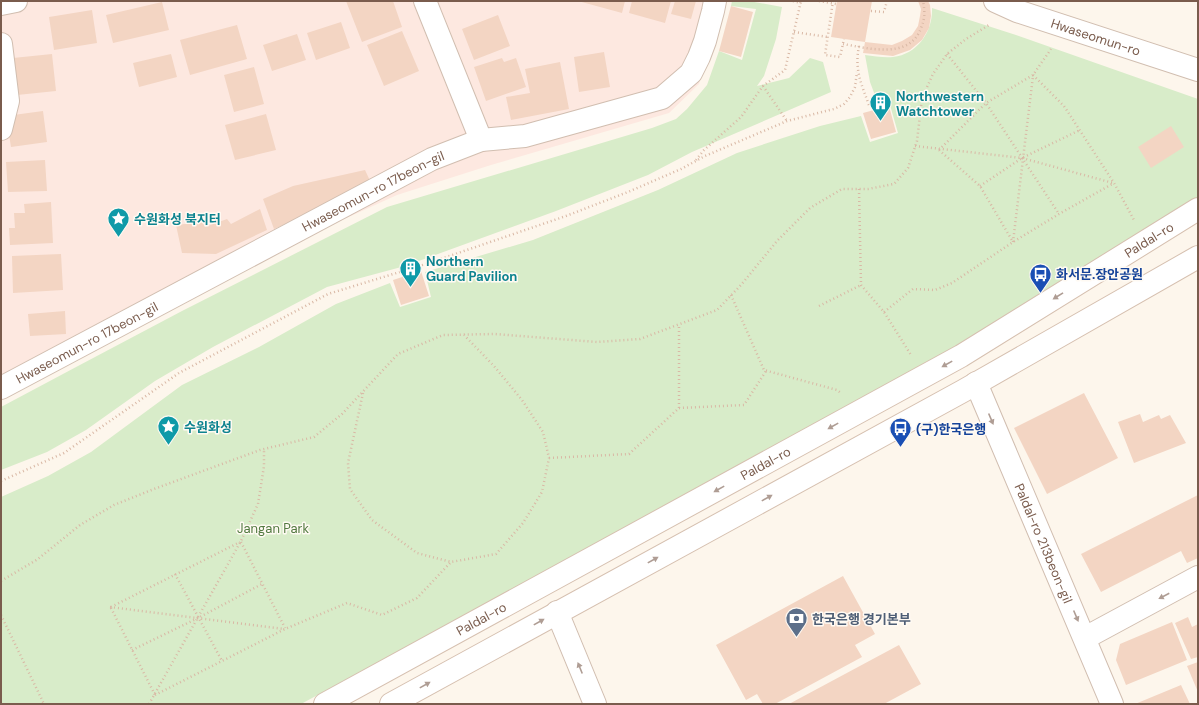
<svg xmlns="http://www.w3.org/2000/svg" width="1199" height="705" viewBox="0 0 1199 705" font-family="'DM Sans','Noto Sans KR',sans-serif">
<style>
.commercial{fill:#fde8e0}
.green{fill:#d8ecc9}
.building{fill:#f3d5c3}
.lines{fill:none;stroke-linecap:round;stroke-linejoin:round}
.street-casing{stroke:#d1beb0;stroke-width:24}
.secondary-casing{stroke:#d6c0b0;stroke-width:24}
.path{stroke:#d9b8a5;stroke-width:2.5;stroke-dasharray:1 3;stroke-linecap:butt}
.street{stroke:#fff;stroke-width:22}
.secondary{stroke:#fff;stroke-width:22}
.oneway{fill:#af9d94}
.labels{text-anchor:middle;stroke-width:3;stroke-linejoin:round;paint-order:stroke}
.street-label{font-size:13px;fill:#7a5c4d;stroke:#fffaf3}
.culture-label{font-size:13px;font-weight:bold;fill:#0d838f;stroke:#fffaf3;text-anchor:start}
.transit-label{font-size:13px;font-weight:bold;fill:#164399;stroke:#fffaf3;text-anchor:start}
.park-label{font-size:13px;fill:#537a41;stroke:#fffaf3}
.service-label{font-size:13px;font-weight:bold;fill:#4e5e75;stroke:#fffaf3;text-anchor:start}
</style>
<rect width="100%" height="100%" fill="#fdf6ec"/>
<path class="commercial" d="M1,1H724L699,84L669,113L491,165L397,195L318,231L1,398Z"/>
<path class="green" d="M732,1H749L782,7L776,39L764,76L757,86L789,78L810,58L823,62L831,92L692,152L648,175L556,211L405,266L327,287L213,347L155,381L86,430L47,452L1,470V407L78,366L182,311L387,207L652,128L676,119L687,109L707,85L719,51L742,60L756,9L731,6Z
M932,8L1016,35L1198,99V197L1151,225L1121,245L956,349L926,362L830,418L301,704H1V497L48,476L91,452L182,385L259,347L336,304L390,283L400,307L431,297L425,272L533,240L658,190L737,153L820,126L861,116L870,142L898,133L890,105L879,106L870,82L865,55C874,56 884,58 893,57C918,54 933,31 932,8Z"/>
<path class="building" d="M346,1H393L402,27L362,42Z
M578,1H625L622,13Z
M632,1H671L665,23L629,13Z
M675,1H696L691,19L671,14Z
M837,1H872L865,42L831,37Z
M918,1H928L930,5L931,16L929,28L922,40L910,50L893,56L863,53L865,42L892,45L902,41L912,35L918,26L920,16L921,9Z
M162,2L169,30L113,43L106,15Z
M731,6L753,12L741,57L719,51Z
M92,10L97,43L54,50L49,17Z
M498,15L510,46L474,60L462,29Z
M341,22L350,48L316,60L307,33Z
M237,25L247,59L190,75L180,40Z
M402,31L419,71L384,86L367,45Z
M297,34L306,60L272,71L263,45Z
M604,52L610,87L579,92L574,57Z
M52,54L56,91L17,95L13,58Z
M171,54L177,77L139,87L133,63Z
M502,58L504,62L516,58L526,87L486,101L474,67Z
M560,62L569,109L511,120L506,97L530,93L525,69Z
M254,67L264,104L234,112L224,75Z
M889,106L896,132L871,139L863,113Z
M43,111L47,142L11,147L6,116Z
M266,114L276,150L235,160L225,125Z
M1171,126L1184,147L1151,168L1138,147Z
M45,160L47,191L8,192L6,162Z
M365,170L372,185L274,229L263,199L293,186Z
M51,202L53,243L10,245L9,228H15L14,213H25L24,204Z
M260,209L267,230L216,254L182,253L176,225L202,222L205,227L227,219L231,224Z
M61,254L63,290L13,293L12,256Z
M421,271L429,296L401,305L393,280Z
M65,311L66,334L30,336L28,314Z
M1084,393L1118,458L1047,494L1014,428Z
M1140,414L1143,422L1159,415L1161,419L1170,415L1186,443L1134,463L1118,422Z
M1198,495V558L1187,563L1181,551L1101,592L1081,554Z
M843,576L875,634L855,645L862,657L775,704H763L757,694L746,700L716,645Z
M1188,617L1192,627L1198,624V657L1191,659L1175,623Z
M1172,622L1187,660L1126,685L1116,660L1120,644Z
M899,645L921,684L884,704H789Z
M1198,662V692L1187,666Z
M1181,685L1190,704H1135Z"/>
<g class="lines">
<defs>
<g id="street">
<path d="M425,1L481,140"/>
<path id="s1" d="M995,1L1017,11L1198,70"/>
<path d="M1,4L16,1"/>
<path d="M1,44L8,101L1,129"/>
<path id="s2" d="M976,383L1112,704"/>
<path id="s3" d="M1,388L432,159L481,140L525,136L662,98L691,73L699,57L705,41L713,11L715,1"/>
<path d="M557,612L595,704"/>
<path d="M1085,638L1198,577"/>
</g>
<g id="secondary">
<path id="s4" d="M325,704L961,356L1198,209"/>
<path d="M391,704L963,391L1198,257"/>
</g>
</defs>
<use href="#street" class="street-casing"/>
<use href="#secondary" class="secondary-casing"/>
<path class="path" d="M793,1L801,3
M819,1L836,4
M833,1L825,55L840,57L844,39
M871,11L884,12L887,1
M794,32L828,37
M843,44C867,48 910,60 921,28C925,19 925,11 923,1
M859,46C854,71 862,85 870,108
M947,54L986,103L1059,214
M1033,75L1064,106L1114,183L1134,220
M763,86L787,121
M915,146L1022,158L1113,183
M939,150L986,103L1033,75L1051,49
M939,150L980,186L1013,242
M696,160L704,150L741,117L763,86L785,70L801,1
M980,186L1022,158L1080,130
M859,189L861,285L884,312L911,355
M1013,242L1033,76
M731,295L764,370L837,390L841,393
M819,306L861,285
M884,312L913,289L935,290L952,283L1013,242L1059,214L1114,183
M363,393L348,463L350,489L372,520L417,553L451,562L496,554L523,523L542,492L549,458L543,432L522,400L494,366L464,335
M679,408V325
M549,458L629,454L679,408L744,405L766,371
M1,481L64,453L179,373L328,294L429,263L566,216L628,192L681,169L705,156L787,121L834,109L844,104L850,97L855,87L857,72
M241,542L285,628
M175,574L222,661
M1,581L38,559L80,525L114,505L154,489L260,450L314,437L342,414L398,354L443,335L495,334L597,342L640,339L717,310L741,285L777,241L810,208L842,189H868L894,184L908,168L917,141L922,98L933,74L947,54L966,39L989,25
M110,607L284,629
M111,607L240,542
M111,608L155,695
M1,615L44,704
M132,650L198,618L262,584
M155,695L285,629L347,603L382,615L417,598L451,562
M149,704L241,541L258,504L264,466V449"/>
<use href="#street" class="street"/>
<use href="#secondary" class="secondary"/>
</g>
<defs><path id="oneway-solid" d="M-6-.8H1V-3.2L6.5 0L1 3.2V.8H-6Z"/></defs>
<g class="oneway">
<use href="#oneway-solid" transform="translate(1058 296) rotate(148)"/>
<use href="#oneway-solid" transform="translate(947 364) rotate(151)"/>
<use href="#oneway-solid" transform="translate(991 419) rotate(67)"/>
<use href="#oneway-solid" transform="translate(833 426) rotate(151)"/>
<use href="#oneway-solid" transform="translate(719 489) rotate(151)"/>
<use href="#oneway-solid" transform="translate(767 498) rotate(-29)"/>
<use href="#oneway-solid" transform="translate(653 560) rotate(-29)"/>
<use href="#oneway-solid" transform="translate(1164 596) rotate(152)"/>
<use href="#oneway-solid" transform="translate(1076 616) rotate(67)"/>
<use href="#oneway-solid" transform="translate(539 622) rotate(-29)"/>
<use href="#oneway-solid" transform="translate(580 668) rotate(-112)"/>
<use href="#oneway-solid" transform="translate(425 685) rotate(-29)"/>
</g>
<defs>
<symbol id="building-pin" viewBox="-11 -11 22 30"><path d="M0 17L-7.5 6A9.5 9.5 0 1 1 7.5 6Z" fill="#0f9aa8" stroke="#fffaf3"/><path d="M-4-6H4V6H1V3H-1V6H-4ZM-2.5-4.3h1.7v1.8h-1.7ZM.8-4.3h1.7v1.8H.8ZM-2.5-1h1.7V.8h-1.7ZM.8-1h1.7V.8H.8Z" fill="#fff"/></symbol>
<symbol id="sight-pin" viewBox="-11 -11 22 30"><path d="M0 17L-7.5 6A9.5 9.5 0 1 1 7.5 6Z" fill="#0f9aa8" stroke="#fffaf3"/><path d="M0-6L1.8-2.2L6-1.7L2.9 1.2L3.7 5.4L0 3.3L-3.7 5.4L-2.9 1.2L-6-1.7L-1.8-2.2Z" fill="#fff"/></symbol>
<symbol id="bus-pin" viewBox="-11 -11 22 30"><path d="M0 17L-7.5 6A9.5 9.5 0 1 1 7.5 6Z" fill="#1a4fb4" stroke="#fffaf3"/><path d="M-5-6H5V4H4V6H2V4H-2V6H-4V4H-5ZM-3.5-4V0h7V-4ZM-3.5 1.2v1.5H-2V1.2ZM2 1.2v1.5H3.5V1.2Z" fill="#fff"/></symbol>
<symbol id="bank-pin" viewBox="-11 -11 22 30"><path d="M0 17L-7.5 6A9.5 9.5 0 1 1 7.5 6Z" fill="#5c6f8a" stroke="#fffaf3"/><path d="M-6-4H6V4H-6ZM0-2.3a2.3 2.3 0 1 0 0 4.6a2.3 2.3 0 1 0 0-4.6Z" fill="#fff"/></symbol>
</defs>
<g fill-rule="evenodd">
<use href="#building-pin" x="868" y="90" width="25" height="34"/>
<use href="#sight-pin" x="106" y="206" width="25" height="34"/>
<use href="#building-pin" x="398" y="256" width="25" height="34"/>
<use href="#bus-pin" x="1028" y="262" width="25" height="34"/>
<use href="#sight-pin" x="156" y="414" width="25" height="34"/>
<use href="#bus-pin" x="888" y="416" width="25" height="34"/>
<use href="#bank-pin" x="784" y="606" width="25" height="34"/>
</g>
<g class="labels">
<g class="street-label">
<text dy="5" stroke="none"><textPath href="#s1" startOffset="107">Hwaseomun-ro</textPath></text>
<text dy="5" stroke="none"><textPath href="#s3" startOffset="421">Hwaseomun-ro 17beon-gil</textPath></text>
<text dy="5" stroke="none"><textPath href="#s4" startOffset="946">Paldal-ro</textPath></text>
<text dy="5" stroke="none"><textPath href="#s3" startOffset="97">Hwaseomun-ro 17beon-gil</textPath></text>
<text dy="5" stroke="none"><textPath href="#s4" startOffset="502">Paldal-ro</textPath></text>
<text dy="5" stroke="none"><textPath href="#s2" startOffset="174">Paldal-ro 213beon-gil</textPath></text>
<text dy="5" stroke="none"><textPath href="#s4" startOffset="178">Paldal-ro</textPath></text>
</g>
<g class="culture-label">
<text x="896" y="101">Northwestern<tspan x="896" dy="15">Watchtower</tspan></text>
<text x="134" y="224">수원화성 북지터</text>
<text x="426" y="266">Northern<tspan x="426" dy="15">Guard Pavilion</tspan></text>
<text x="184" y="432">수원화성</text>
</g>
<g class="transit-label">
<text x="1056" y="279">화서문.장안공원</text>
<text x="916" y="434">(구)한국은행</text>
</g>
<g class="park-label">
<text x="273" y="533">Jangan Park</text>
</g>
<g class="service-label">
<text x="812" y="624">한국은행 경기본부</text>
</g>
</g>
<rect width="1199" height="705" fill="none" stroke="#7a5c4d" stroke-width="4"/>
</svg>
